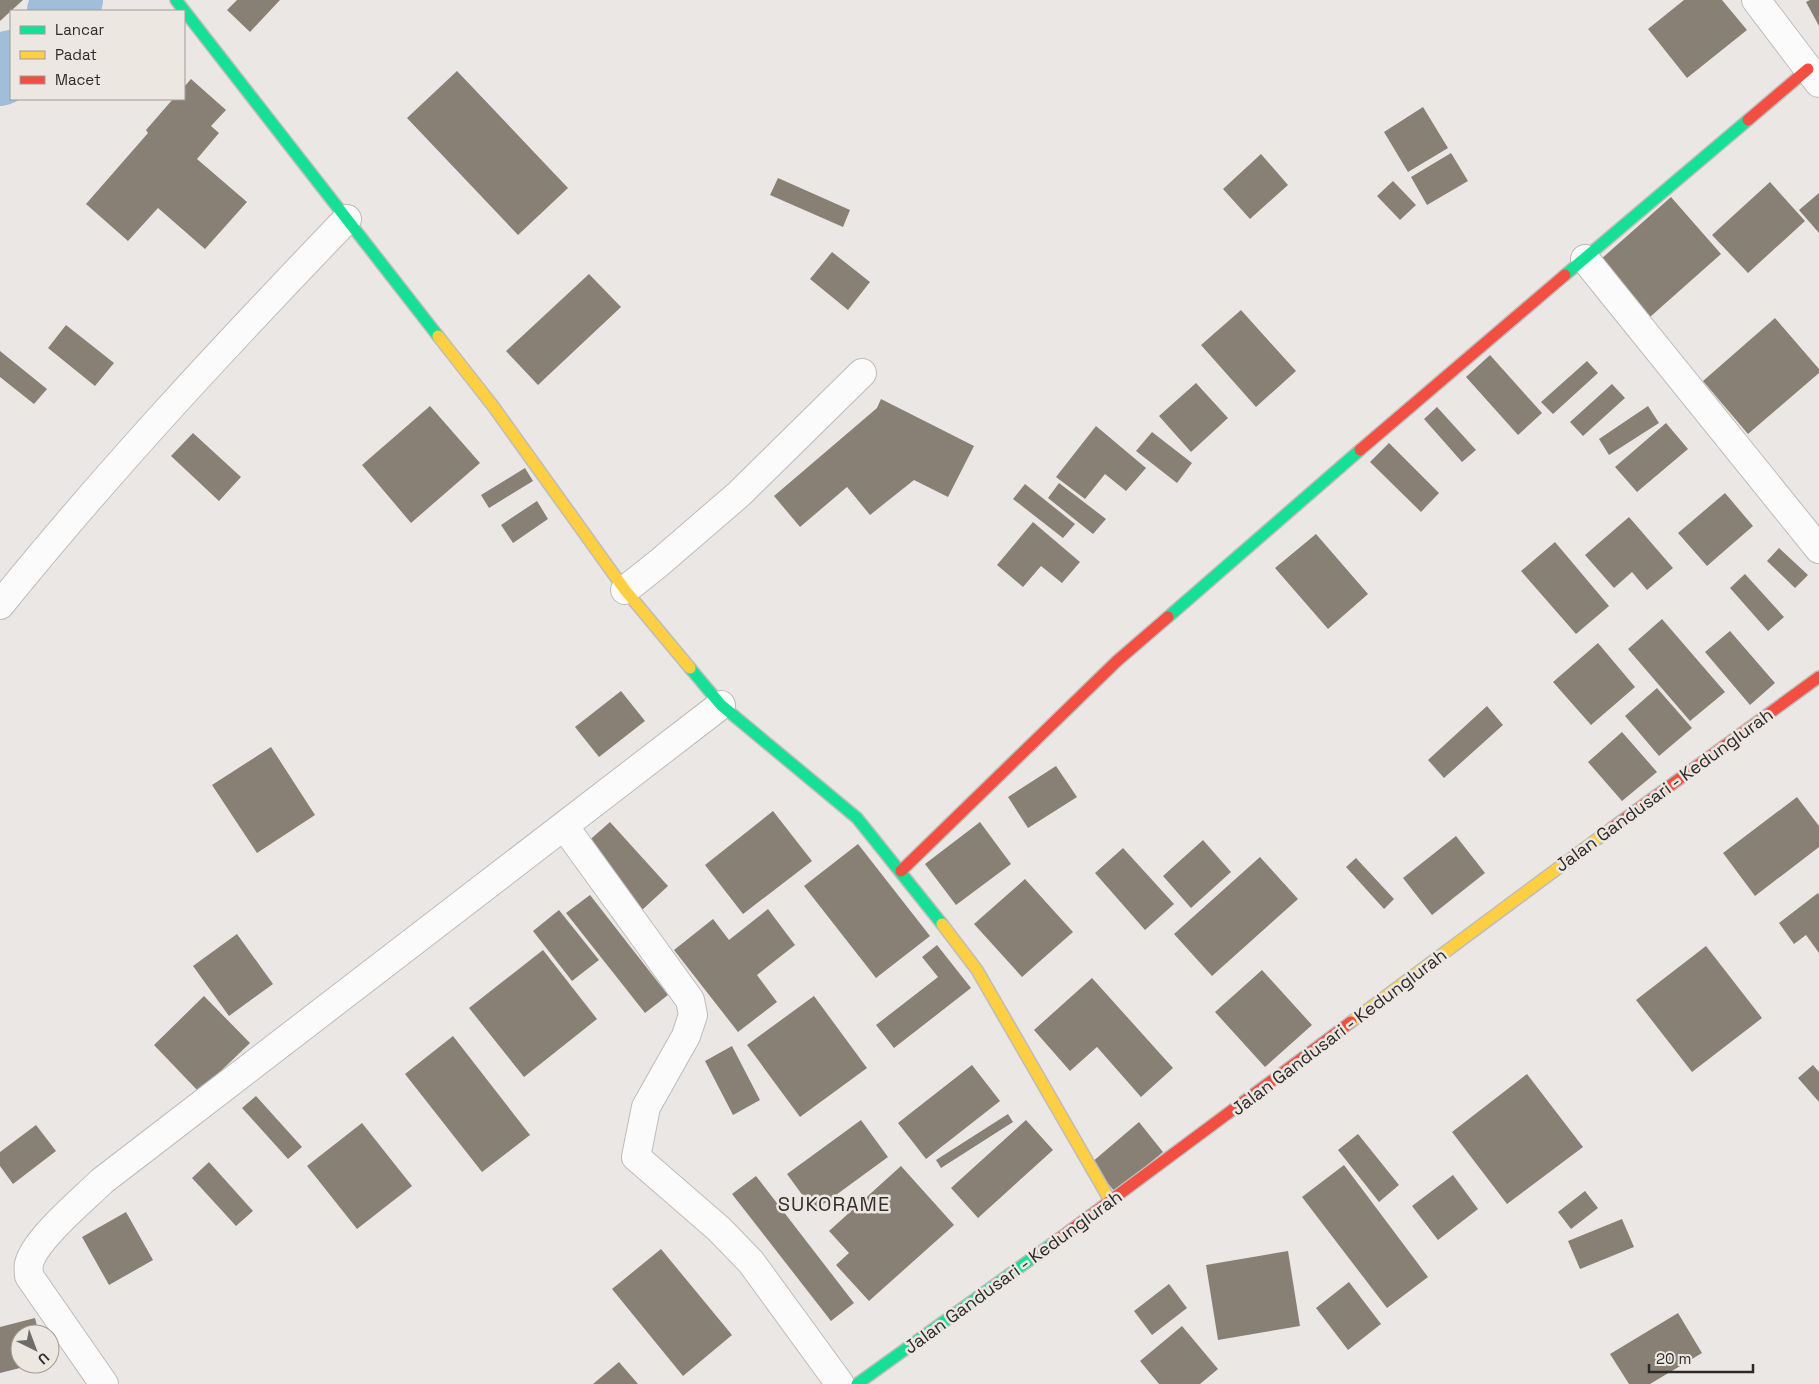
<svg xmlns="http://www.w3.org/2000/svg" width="1819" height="1384" viewBox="0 0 1819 1384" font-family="'Space Grotesk',sans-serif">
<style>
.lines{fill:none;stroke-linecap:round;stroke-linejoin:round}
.river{stroke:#a0beda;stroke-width:62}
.building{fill:#888075}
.street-casing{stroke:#bebcba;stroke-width:30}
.fast-casing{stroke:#bebcba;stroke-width:14}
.slow-casing{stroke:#bebcba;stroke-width:14}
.jam-casing{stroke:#bebcba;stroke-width:14}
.street{stroke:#fcfbfb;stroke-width:28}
.fast{stroke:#16e098;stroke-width:11}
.slow{stroke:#ffcf43;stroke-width:11}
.jam{stroke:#f24e42;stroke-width:11}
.labels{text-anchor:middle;stroke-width:5;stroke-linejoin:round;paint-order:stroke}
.street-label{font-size:18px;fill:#2c2a28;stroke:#ede7e2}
.quarter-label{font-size:20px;letter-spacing:1px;fill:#322e2a;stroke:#ede7e2}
</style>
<rect width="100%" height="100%" fill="#eae7e5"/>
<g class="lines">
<path class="river" d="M58,11L72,0
M0,75L11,61"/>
</g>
<path class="building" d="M0,0H23L0,21Z
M237,0H280L250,32L227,10Z
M1684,0H1722L1747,30L1687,78L1648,29Z
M1810,0H1819V26L1806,2Z
M457,71L568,188L518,235L407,118Z
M191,79L226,110L211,126L219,133L197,159L247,202L205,249L158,208L128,241L86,204L148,133L146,130L173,99H184V87Z
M1423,107L1448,148L1408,172L1384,132Z
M1451,153L1468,181L1427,205L1411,177Z
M1261,154L1288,185L1250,219L1223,189Z
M778,178L850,210L843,227L770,195Z
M1393,181L1416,205L1400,220L1377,196Z
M1770,182L1805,221L1748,273L1712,235Z
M1819,193V233L1799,210Z
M1671,197L1721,254L1650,317L1600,260Z
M832,252L870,282L848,310L810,279Z
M589,274L621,307L538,385L506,351Z
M1241,310L1296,371L1256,407L1201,345Z
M1775,318L1819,369V373L1748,434L1703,381Z
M66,325L114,363L95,386L48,348Z
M0,351L47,389L34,404L0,377Z
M1490,355L1542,413L1518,435L1466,377Z
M1587,361L1598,373L1553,414L1541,402Z
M1196,383L1228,418L1191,452L1159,416Z
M1612,384L1625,398L1583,436L1570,422Z
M881,399L974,446L948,497L914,480L870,515L847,487L800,527L774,496L877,408Z
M430,406L480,463L411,523L362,465Z
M1648,406L1659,423L1609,455L1599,439Z
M1437,407L1476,450L1462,462L1424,419Z
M1666,423L1688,449L1637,492L1615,467Z
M1096,426L1146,468L1126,491L1105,474L1085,499L1056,477Z
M1152,432L1192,463L1177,483L1136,451Z
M193,433L241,477L219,501L171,456Z
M1389,443L1439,493L1421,512L1370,462Z
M525,468L533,481L489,508L481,495Z
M1059,483L1106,519L1093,534L1048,498Z
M1025,484L1075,524L1063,538L1013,499Z
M1725,493L1753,526L1707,566L1678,533Z
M537,501L548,519L513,543L501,525Z
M1629,517L1673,568L1647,590L1632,572L1614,588L1585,555Z
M1033,522L1080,562L1062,583L1041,566L1023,587L997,565Z
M1316,534L1368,594L1328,629L1275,568Z
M1555,542L1609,606L1576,634L1521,571Z
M1779,548L1808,575L1795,588L1767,561Z
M1745,574L1784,617L1768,631L1730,588Z
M1662,619L1725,692L1690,721L1628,649Z
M1730,631L1775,683L1750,705L1705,652Z
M1598,643L1635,687L1591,725L1553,682Z
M1657,688L1692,728L1659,756L1625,716Z
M621,691L645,721L599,757L575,727Z
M1487,706L1503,725L1444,778L1428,760Z
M1622,732L1657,772L1622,801L1588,762Z
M271,747L315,815L257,853L212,785Z
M1056,766L1077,797L1028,828L1008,797Z
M1797,797L1819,826V847L1755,896L1723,853Z
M773,811L812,861L743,914L705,865Z
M610,822L668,886L642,910L584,845Z
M980,822L1011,864L956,905L925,864Z
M1456,836L1485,873L1432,915L1403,878Z
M1203,840L1231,872L1191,908L1163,876Z
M858,844L930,936L876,978L804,886Z
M1123,848L1174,904L1145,930L1095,873Z
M1260,857L1298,899L1212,976L1174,934Z
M1356,858L1394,899L1384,909L1346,867Z
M1025,879L1073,932L1022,977L974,924Z
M1818,893L1819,895V953L1806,935L1794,944L1779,923Z
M590,895L668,995L645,1013L566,913Z
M768,909L795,945L757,975L777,1002L738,1032L674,950L713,919L729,940Z
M559,910L599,960L572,981L533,931Z
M237,934L273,984L229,1016L193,966Z
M937,945L971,988L894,1048L876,1025L938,977L922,957Z
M1706,946L1762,1018L1692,1072L1636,1000Z
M543,950L597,1019L524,1077L469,1008Z
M1262,970L1312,1025L1265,1067L1215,1012Z
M1092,978L1173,1068L1141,1097L1097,1047L1070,1071L1034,1030Z
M204,996L250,1043L199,1092L154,1045Z
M814,996L867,1068L800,1117L747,1045Z
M453,1036L530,1135L482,1172L405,1074Z
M732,1046L760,1100L733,1115L705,1061Z
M972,1065L1000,1101L926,1159L898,1123Z
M1813,1065L1819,1072V1102L1798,1078Z
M1527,1074L1583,1147L1507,1204L1452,1132Z
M256,1096L302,1147L288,1159L242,1108Z
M1008,1114L1013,1122L941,1168L936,1160Z
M861,1120L888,1157L814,1211L787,1174Z
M1026,1120L1053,1150L978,1218L951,1188Z
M1139,1122L1163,1152L1115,1192L1091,1163Z
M362,1123L412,1186L357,1229L307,1166Z
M36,1125L56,1151L13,1184L0,1166V1152Z
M1358,1134L1399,1185L1379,1202L1338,1150Z
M209,1162L253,1211L236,1226L192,1178Z
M1344,1165L1428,1277L1387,1308L1302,1197Z
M901,1166L954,1225L869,1301L836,1265L849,1253L829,1231Z
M1453,1175L1478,1209L1438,1240L1412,1206Z
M756,1176L854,1303L831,1321L732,1194Z
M1585,1191L1598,1208L1571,1229L1558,1212Z
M126,1212L153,1260L109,1285L82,1237Z
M1622,1219L1634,1247L1580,1269L1568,1241Z
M661,1249L732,1335L683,1376L612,1289Z
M1288,1251L1300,1326L1218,1340L1206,1265Z
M1349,1282L1381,1324L1348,1350L1316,1308Z
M1169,1284L1187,1308L1152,1335L1134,1311Z
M1678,1313L1702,1353L1650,1384H1629L1610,1354Z
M35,1318L39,1334H20V1364L32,1365L0,1373V1327Z
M1182,1326L1218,1369L1200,1384H1159L1140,1361Z
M619,1362L638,1384H593Z"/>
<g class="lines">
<defs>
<path id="street" d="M1756,0L1819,83
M1585,259L1819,549
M625,590L659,563L739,494L862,373
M0,605C109,470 227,344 347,219
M564,826L690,1000L693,1015L686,1036L646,1107L636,1157L719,1229L751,1262L840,1384
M104,1384L29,1276C29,1272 28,1268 29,1264C34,1240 84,1199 102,1181L721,705"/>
<path id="fast" d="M176,0L438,336
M1565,275L1748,120
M1168,617L1360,450
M690,668L721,705L857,818L942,924
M857,1384L1052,1244"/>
<path id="slow" d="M438,336L493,406L625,590L690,668
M942,924L977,970L1111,1202
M1351,1022L1612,828"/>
<path id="jam" d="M1748,120L1808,69
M1360,450L1565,275
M1612,828L1819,677
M901,871L1117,661L1168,617
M1052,1244L1351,1022"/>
</defs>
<use href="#street" class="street-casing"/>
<use href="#fast" class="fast-casing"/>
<use href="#slow" class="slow-casing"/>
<use href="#jam" class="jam-casing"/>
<use href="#street" class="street"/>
<use href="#fast" class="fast"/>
<use href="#slow" class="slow"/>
<use href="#jam" class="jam"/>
</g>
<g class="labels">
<g class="street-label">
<text transform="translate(1664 790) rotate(-36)" y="6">Jalan Gandusari - Kedunglurah</text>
<text transform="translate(1339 1032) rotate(-37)" y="6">Jalan Gandusari - Kedunglurah</text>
<text transform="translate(1013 1272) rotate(-36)" y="6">Jalan Gandusari - Kedunglurah</text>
</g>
<g class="quarter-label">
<text x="834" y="1211">SUKORAME</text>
</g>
</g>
<rect x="10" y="10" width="175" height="90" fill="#ede7e2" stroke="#a09b98"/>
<rect x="20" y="26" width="25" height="8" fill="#16e098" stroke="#a09b98"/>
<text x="55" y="35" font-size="15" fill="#2c2a28">Lancar</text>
<rect x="20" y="51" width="25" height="8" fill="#ffcf43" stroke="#a09b98"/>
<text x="55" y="60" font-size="15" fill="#2c2a28">Padat</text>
<rect x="20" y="76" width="25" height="8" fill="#f24e42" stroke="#a09b98"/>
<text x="55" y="85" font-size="15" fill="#2c2a28">Macet</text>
<g transform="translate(35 1349) rotate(138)"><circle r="24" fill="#ede7e2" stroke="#a09b98"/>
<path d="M0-4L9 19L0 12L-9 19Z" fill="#6e6c6a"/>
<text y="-8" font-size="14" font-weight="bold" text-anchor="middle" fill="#2c2a28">U</text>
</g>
<path d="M1649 1364v8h104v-8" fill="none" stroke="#2c2a28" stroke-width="2.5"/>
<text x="1656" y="1364" font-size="15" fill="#2c2a28" stroke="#ede7e2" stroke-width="4" paint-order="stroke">20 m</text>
</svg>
